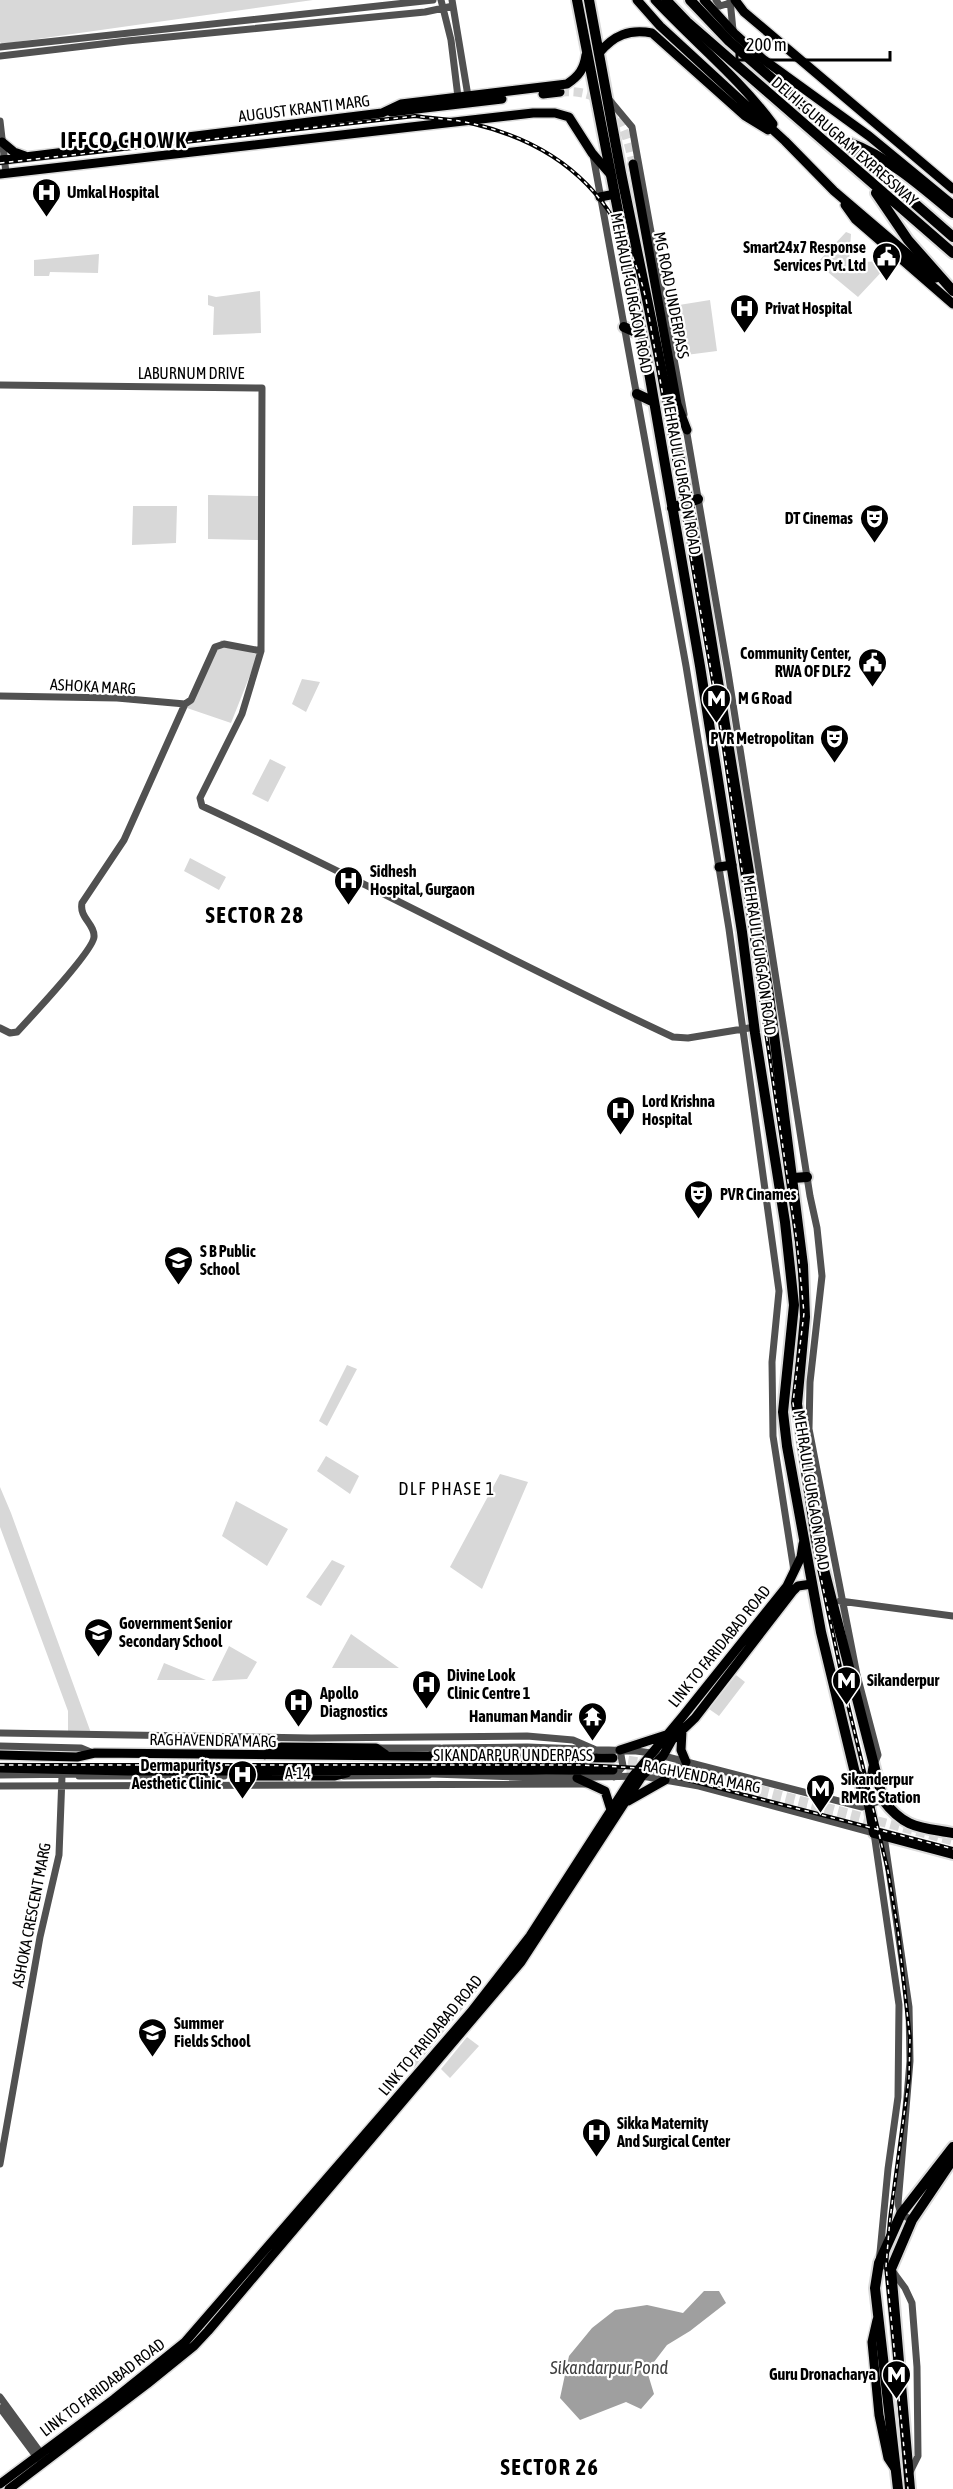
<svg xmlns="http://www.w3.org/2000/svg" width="953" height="2489" viewBox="0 0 953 2489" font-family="'Asap Condensed',sans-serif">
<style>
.green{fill:#d8d8d8}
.water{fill:#9f9f9f}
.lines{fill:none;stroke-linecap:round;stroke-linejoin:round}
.major-tunnel{stroke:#d9d9d9;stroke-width:9;stroke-dasharray:9 4.5;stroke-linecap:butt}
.major-casing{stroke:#dbdbdb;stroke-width:12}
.highway-casing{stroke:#dbdbdb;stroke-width:14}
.minor{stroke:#515151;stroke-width:7}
.major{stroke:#000;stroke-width:9}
.highway{stroke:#000;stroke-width:10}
.rail-casing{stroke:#000;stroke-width:4}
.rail{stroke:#fff;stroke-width:1.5;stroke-dasharray:4.5;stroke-linecap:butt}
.labels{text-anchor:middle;stroke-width:4.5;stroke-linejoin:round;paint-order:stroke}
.street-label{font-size:16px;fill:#000;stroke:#fff}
.poi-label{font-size:16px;font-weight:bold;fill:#000;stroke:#fff;text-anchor:start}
.neighbourhood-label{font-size:18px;letter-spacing:1.5px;fill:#000;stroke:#fff}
.water-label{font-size:18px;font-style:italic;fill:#404040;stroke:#fff}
.district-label{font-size:22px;font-weight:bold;letter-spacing:1.5px;fill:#000;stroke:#fff}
</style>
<rect width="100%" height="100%" fill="#fff"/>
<path class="green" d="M0,0H313L2,44L0,42Z
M846,232L851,234L849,263L881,261L887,266L858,297L817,263Z
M99,254L98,273L50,272L49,276H34V260Z
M260,291L261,333L213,335L214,307L208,305V295L216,297Z
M710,300L717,351L686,355L679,305Z
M208,495L259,496L258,540L208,539Z
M133,506H177L176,543L132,545Z
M221,640L258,655L231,723L187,708Z
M302,679L320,682L306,712L292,704Z
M270,759L286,767L268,802L252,794Z
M190,858L226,877L219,890L184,871Z
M347,1365L357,1369L327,1426L319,1421Z
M326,1456L359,1476L350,1494L317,1471Z
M500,1474L528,1482L482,1589L450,1567Z
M0,1487L11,1513L91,1733L68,1731V1711L0,1527Z
M236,1501L288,1529L267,1566L222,1536Z
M332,1560L345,1566L321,1606L306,1597Z
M351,1634L399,1668H332Z
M229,1646L257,1662L247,1679L212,1681Z
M164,1663L206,1680H157Z
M736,1675L745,1682L719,1716L709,1709Z
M471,1979L481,1986L414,2068L406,2061Z
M467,2037L479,2046L450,2078L441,2069Z"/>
<path class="water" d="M704,2291H719L726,2303L690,2331L667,2345L647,2371L654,2394L641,2409L626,2402L580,2420L560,2398L569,2356L592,2328L615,2310L647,2305L683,2313Z"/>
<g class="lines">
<path class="major-tunnel" d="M560,92C610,88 625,121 633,164
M615,1758L686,1770L953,1841
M613,1770H650L681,1776L879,1830"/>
<defs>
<path id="major" d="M637,0L660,26L785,141L834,191L936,278
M655,0C694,42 739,78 773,124
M704,0L734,33L764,60L869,136L953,205
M735,0L744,12L953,189
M599,53C614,35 629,29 652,33L745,116L768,130
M543,94L560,92
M391,112L502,99
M2,142L14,152L25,156
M0,160L382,113L401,104L567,84C579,76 584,69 586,55
M633,164L677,404L687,430
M0,174L533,113H555L569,117L592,153L611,175
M600,197L615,194
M845,205L855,219L953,304
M719,867L732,865
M682,1731L681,1750L686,1762
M620,1750L666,1735
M0,1755L77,1757L95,1753L613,1758
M265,1755L281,1747L376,1748L386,1755
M0,1768L128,1771L613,1770
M855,1773L865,1780L871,1779L873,1767
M233,1776H335L347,1773
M577,1778L605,1791L611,1810
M628,1801L665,1780
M877,2320L872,2342L879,2415L888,2458L896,2470
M0,2484L114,2399L185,2342L471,2012L530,1936L633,1776L683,1716L787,1586L801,1557L803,1544
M9,2489L147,2384L194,2346L208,2331L521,1962L642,1776L663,1756L672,1740L695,1718L793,1591L798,1586L812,1584"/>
<path id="highway" d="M577,0L646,355L700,666L742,932L755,1033L785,1222L794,1305L783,1412L787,1446L821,1632L855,1773L869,1805L874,1833L953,1854
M589,0L621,173L689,503L769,995L803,1265L805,1317L797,1404L819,1550L883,1800C905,1829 920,1827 953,1833
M666,0L687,22L953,253
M690,0L729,41L953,237
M850,143C888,157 922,187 953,213
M876,193L908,240L953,291
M624,327L642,335
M637,394L654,402
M672,508L698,499
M793,1178L807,1177
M898,2489L875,2288L879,2263L901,2214L953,2147
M910,2489L891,2269L912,2220L953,2159"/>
</defs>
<use href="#major" class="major-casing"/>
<use href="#highway" class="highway-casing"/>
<path class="minor" d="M441,0L451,40L458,97
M452,0L468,96
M716,0L720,6L730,3
M730,0L733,30
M0,47L433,0
M0,56L127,41L425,12L453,6
M607,97L632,127L684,414
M0,121L6,173
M593,155L686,666L729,929L779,1291L772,1362L773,1436L794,1571
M0,385L262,388L261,651L242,714L200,798L202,806C361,879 514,963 673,1037L688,1038L755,1027
M686,428L728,672L810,1196L817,1228L822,1276L810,1382L809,1429L857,1675L878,1755L874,1764
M0,696L117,698L185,704
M0,1028L10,1033L17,1032C30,1018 93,951 94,937C95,924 79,918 82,903L124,840L185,704L191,700L215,647L224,644L261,651
M840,1601L953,1616
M0,1733L311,1738L527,1736L573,1740L596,1750
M0,1746L81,1748L93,1753
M376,1748H440
M428,1756L443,1748L527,1747L636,1751L652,1753L862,1807L883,1800
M433,1774L546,1778L642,1776L699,1786L874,1833L899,2005L898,2097L888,2169L879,2263L891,2269L905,2288L912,2303L917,2367L918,2456L910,2472
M0,1775L82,1774
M79,1776H224
M344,1776L429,1775
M614,1777L623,1766L620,1750
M677,1782L675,1770L682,1760
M0,1786L587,1784
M884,1836L909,2007L910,2061L898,2204L901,2214L912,2220
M0,2164L40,1937L59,1855L62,1776
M0,2397L43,2456
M0,2408L38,2459"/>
<use href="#major" class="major"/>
<use href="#highway" class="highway"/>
<defs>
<path id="rail" d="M0,163L415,116C435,119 455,119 474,124C570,147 623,205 646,299L720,722L797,1242L804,1313L793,1403L798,1438L813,1540L848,1705L888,1871L898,1931L910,2038L909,2078L890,2219L886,2266L908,2489
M0,1765H581L641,1768L953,1849"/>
</defs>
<use href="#rail" class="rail-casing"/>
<use href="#rail" class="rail"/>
</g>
<defs>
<symbol id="hospital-pin" viewBox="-11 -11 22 30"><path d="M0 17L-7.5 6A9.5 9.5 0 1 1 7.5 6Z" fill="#000" stroke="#fff"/><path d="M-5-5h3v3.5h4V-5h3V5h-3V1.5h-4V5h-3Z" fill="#fff"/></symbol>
<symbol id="civic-pin" viewBox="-11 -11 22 30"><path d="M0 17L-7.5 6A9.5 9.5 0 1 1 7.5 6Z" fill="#000" stroke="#fff"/><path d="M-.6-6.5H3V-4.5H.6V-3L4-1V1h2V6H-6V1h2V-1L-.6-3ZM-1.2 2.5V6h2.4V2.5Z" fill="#fff"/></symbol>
<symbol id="theatre-pin" viewBox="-11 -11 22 30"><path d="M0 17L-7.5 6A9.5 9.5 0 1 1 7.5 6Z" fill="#000" stroke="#fff"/><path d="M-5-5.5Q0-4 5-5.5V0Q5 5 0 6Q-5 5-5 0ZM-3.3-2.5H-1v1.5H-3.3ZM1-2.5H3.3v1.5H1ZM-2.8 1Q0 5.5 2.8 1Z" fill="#fff"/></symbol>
<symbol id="metro-pin" viewBox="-11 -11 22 30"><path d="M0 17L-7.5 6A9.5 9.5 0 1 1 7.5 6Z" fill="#000" stroke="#fff"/><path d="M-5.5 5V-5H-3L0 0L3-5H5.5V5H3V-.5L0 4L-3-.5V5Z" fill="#fff"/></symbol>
<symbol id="school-pin" viewBox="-11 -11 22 30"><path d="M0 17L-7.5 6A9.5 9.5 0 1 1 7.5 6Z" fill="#000" stroke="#fff"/><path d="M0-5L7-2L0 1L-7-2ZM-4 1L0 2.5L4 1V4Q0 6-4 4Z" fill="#fff"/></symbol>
<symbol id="temple-pin" viewBox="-11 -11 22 30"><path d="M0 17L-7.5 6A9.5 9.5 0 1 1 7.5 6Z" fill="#000" stroke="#fff"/><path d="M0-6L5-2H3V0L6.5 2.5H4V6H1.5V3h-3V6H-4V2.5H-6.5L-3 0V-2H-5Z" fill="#fff"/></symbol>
</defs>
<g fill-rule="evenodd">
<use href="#hospital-pin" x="30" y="176" width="33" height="45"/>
<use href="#civic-pin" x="870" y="240" width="33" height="45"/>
<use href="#hospital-pin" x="728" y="292" width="33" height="45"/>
<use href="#theatre-pin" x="858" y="502" width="33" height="45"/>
<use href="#civic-pin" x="856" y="646" width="33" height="45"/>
<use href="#metro-pin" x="700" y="682" width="33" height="45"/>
<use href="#theatre-pin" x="818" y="722" width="33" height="45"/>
<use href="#hospital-pin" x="332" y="864" width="33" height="45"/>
<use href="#hospital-pin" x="604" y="1094" width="33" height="45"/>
<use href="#theatre-pin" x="682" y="1178" width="33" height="45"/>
<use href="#school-pin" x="162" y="1244" width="33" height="45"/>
<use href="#school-pin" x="82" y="1616" width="33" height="45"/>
<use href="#metro-pin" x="830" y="1664" width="33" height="45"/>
<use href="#hospital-pin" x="410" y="1668" width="33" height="45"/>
<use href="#hospital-pin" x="282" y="1686" width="33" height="45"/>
<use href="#temple-pin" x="576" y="1700" width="33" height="45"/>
<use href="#hospital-pin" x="226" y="1758" width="33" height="45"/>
<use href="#metro-pin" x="804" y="1772" width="33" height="45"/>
<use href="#school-pin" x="136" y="2016" width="33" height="45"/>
<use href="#hospital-pin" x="580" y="2116" width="33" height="45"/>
<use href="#metro-pin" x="880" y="2358" width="33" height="45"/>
</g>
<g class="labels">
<g class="street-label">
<text transform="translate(304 108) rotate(-7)" y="6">AUGUST KRANTI MARG</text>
<text transform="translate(845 141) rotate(41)" y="6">DELHI-GURUGRAM EXPRESSWAY</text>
<text transform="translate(632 293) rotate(79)" y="6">MEHRAULI-GURGAON ROAD</text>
<text transform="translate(672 295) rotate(79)" y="6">MG ROAD UNDERPASS</text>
<text x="191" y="379">LABURNUM DRIVE</text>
<text transform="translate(682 475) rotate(80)" y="6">MEHRAULI GURGAON ROAD</text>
<text transform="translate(93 686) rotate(3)" y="6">ASHOKA MARG</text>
<text transform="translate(760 955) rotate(82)" y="6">MEHRAULI GURGAON ROAD</text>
<text transform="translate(812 1490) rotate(81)" y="6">MEHRAULI GURGAON ROAD</text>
<text transform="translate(719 1646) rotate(-51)" y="6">LINK TO FARIDABAD ROAD</text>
<text transform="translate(213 1740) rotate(1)" y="6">RAGHAVENDRA MARG</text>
<text x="513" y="1761">SIKANDARPUR UNDERPASS</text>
<text x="298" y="1779">A-14</text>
<text transform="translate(702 1776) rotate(11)" y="6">RAGHVENDRA MARG</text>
<text transform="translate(31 1915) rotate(-79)" y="6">ASHOKA CRESCENT MARG</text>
<text transform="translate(430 2035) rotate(-50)" y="6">LINK TO FARIDABAD ROAD</text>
<text transform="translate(102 2387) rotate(-37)" y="6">LINK TO FARIDABAD ROAD</text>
</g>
<g class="poi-label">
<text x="67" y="198">Umkal Hospital</text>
<text x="866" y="253" text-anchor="end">Smart24x7 Response<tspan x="866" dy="18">Services Pvt. Ltd</tspan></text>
<text x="765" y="314">Privat Hospital</text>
<text x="853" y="524" text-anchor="end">DT Cinemas</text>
<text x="851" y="659" text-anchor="end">Community Center,<tspan x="851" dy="18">RWA OF DLF2</tspan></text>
<text x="738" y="704">M G Road</text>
<text x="814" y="744" text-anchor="end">PVR Metropolitan</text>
<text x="370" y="877">Sidhesh<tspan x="370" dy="18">Hospital, Gurgaon</tspan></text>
<text x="642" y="1107">Lord Krishna<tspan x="642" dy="18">Hospital</tspan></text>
<text x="720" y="1200">PVR Cinames</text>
<text x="200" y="1257">S B Public<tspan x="200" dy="18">School</tspan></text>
<text x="119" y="1629">Government Senior<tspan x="119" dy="18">Secondary School</tspan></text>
<text x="447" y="1681">Divine Look<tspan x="447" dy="18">Clinic Centre 1</tspan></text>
<text x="867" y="1686">Sikanderpur</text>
<text x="320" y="1699">Apollo<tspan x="320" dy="18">Diagnostics</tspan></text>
<text x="572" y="1722" text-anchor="end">Hanuman Mandir</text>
<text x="221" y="1771" text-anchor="end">Dermapuritys<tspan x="221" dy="18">Aesthetic Clinic</tspan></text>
<text x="841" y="1785">Sikanderpur<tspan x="841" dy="18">RMRG Station</tspan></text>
<text x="174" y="2029">Summer<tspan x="174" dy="18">Fields School</tspan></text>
<text x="617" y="2129">Sikka Maternity<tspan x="617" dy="18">And Surgical Center</tspan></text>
<text x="876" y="2380" text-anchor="end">Guru Dronacharya</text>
</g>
<g class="neighbourhood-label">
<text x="447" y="1495">DLF PHASE 1</text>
</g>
<g class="water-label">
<text x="609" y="2374">Sikandarpur Pond</text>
</g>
<g class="district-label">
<text x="124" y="148">IFFCO CHOWK</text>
<text x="255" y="923">SECTOR 28</text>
<text x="550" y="2475">SECTOR 26</text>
</g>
</g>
<path d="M737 51v9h153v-9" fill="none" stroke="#000000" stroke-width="3"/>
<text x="746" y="51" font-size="18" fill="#000000" stroke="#ffffff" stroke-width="4.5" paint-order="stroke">200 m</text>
</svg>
